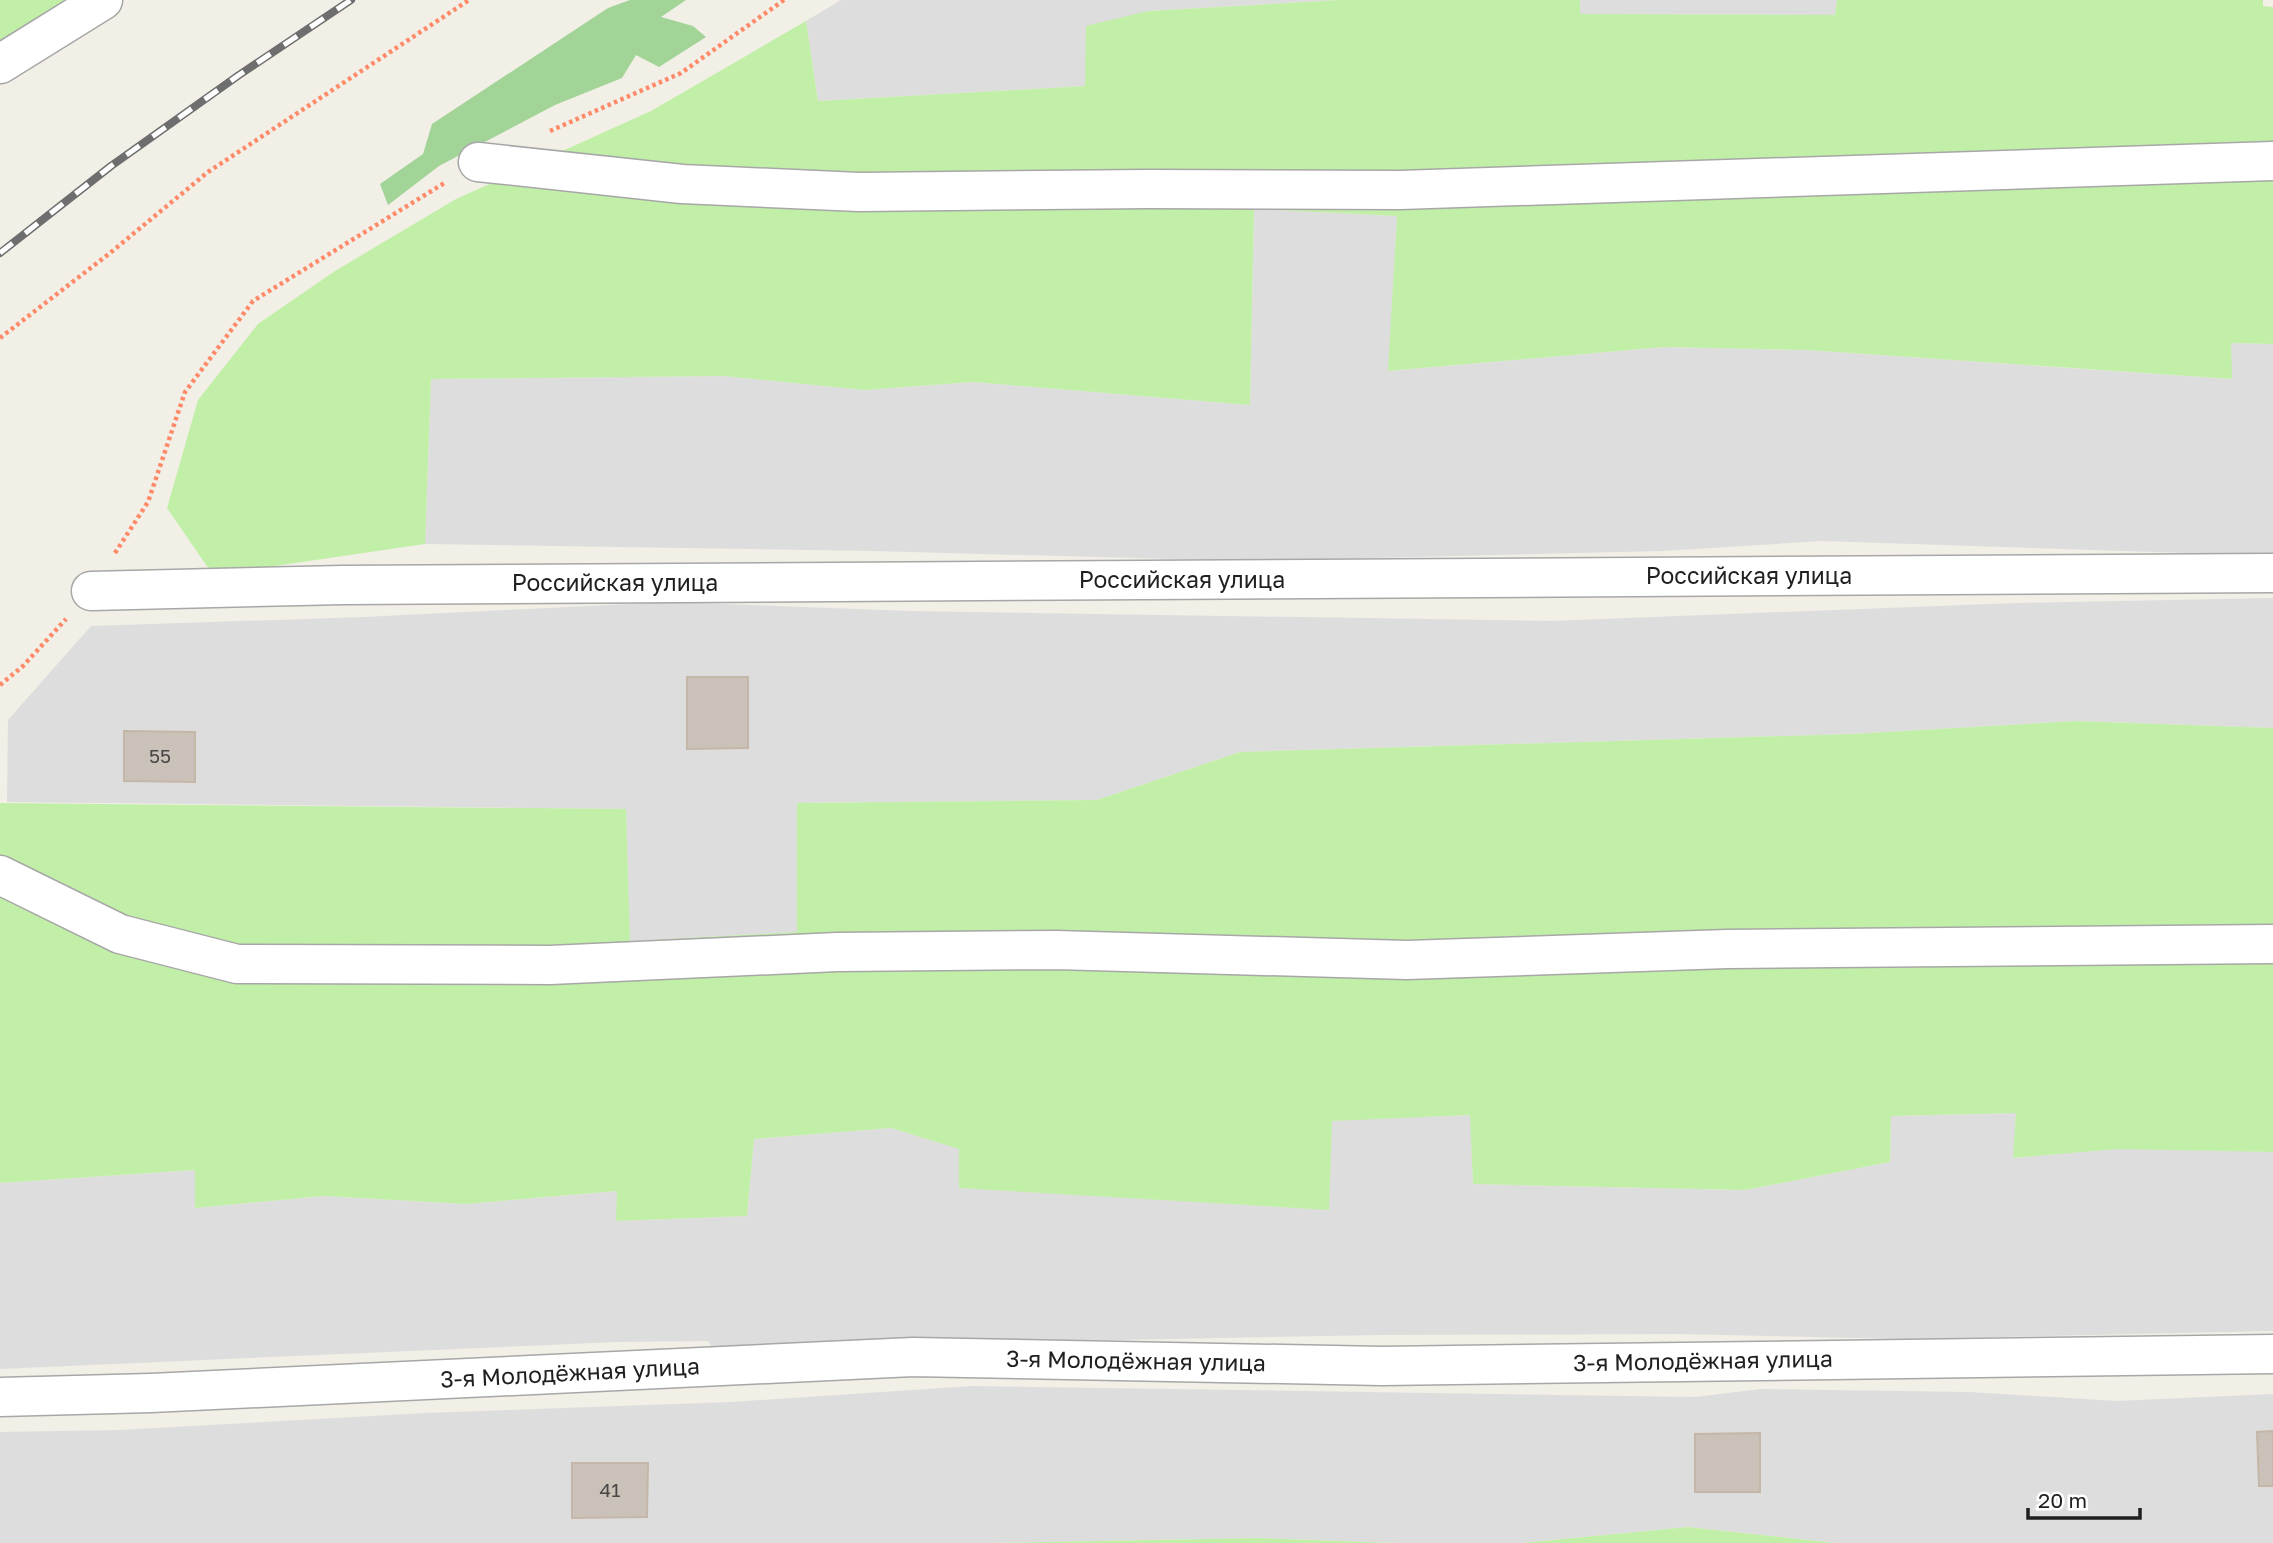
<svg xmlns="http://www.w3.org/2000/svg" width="2273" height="1543" viewBox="0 0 2273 1543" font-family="'Golos Text',sans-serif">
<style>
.residential{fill:#dedddd}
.grass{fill:#c2efa8}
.forest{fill:#a2d497}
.building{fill:#cac2b8;stroke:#c4b7a7;stroke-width:2}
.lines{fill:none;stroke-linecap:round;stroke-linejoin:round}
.minor-casing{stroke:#a7a7a7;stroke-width:41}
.path{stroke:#ff8a69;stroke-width:4.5;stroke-dasharray:3.5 3.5;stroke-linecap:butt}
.minor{stroke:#fff;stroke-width:38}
.rail-casing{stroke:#6e6e6e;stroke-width:8}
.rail{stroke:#fff;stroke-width:5;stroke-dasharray:16;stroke-linecap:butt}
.labels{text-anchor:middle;stroke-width:5;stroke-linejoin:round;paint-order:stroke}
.number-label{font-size:19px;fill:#4a4846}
.street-label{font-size:23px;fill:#202020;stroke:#fff}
</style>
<rect width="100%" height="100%" fill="#f1efe6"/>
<path class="residential" d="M841,0H1340L1148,11L1085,86L818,101L806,21Z
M1580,0H1837L1836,15L1580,14Z
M1254,209L1397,216L1389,371L1664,347L1807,350L2231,379V343L2273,344V553L2216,554L1822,541L1663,551L1245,561L874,551L425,544L431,379L723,376L864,390L973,382L1250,405Z
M2273,598V728L2076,721L1852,734L1240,752L1097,800L797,803V932L629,941L626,809L7,802L8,720L91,626L364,617L669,602L911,611L1551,621L2015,603Z
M2016,1113L2014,1158L2135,1147L2273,1152V1331L1903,1339L1678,1334L1381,1335L1118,1340H871L714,1351L708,1341L616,1342L0,1369V1183L196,1170L195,1208L324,1196L465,1204L618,1191L617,1221L747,1216L754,1139L891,1128L960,1149L959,1187L1329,1210L1331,1120L1471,1115L1473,1184L1745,1190L1890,1162L1891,1116Z
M972,1386L1695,1397L1761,1389L1969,1392L2116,1401L2273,1394V1543H1836L1688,1527L1522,1543H1396L1259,1538L991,1543H0V1432L119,1430L426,1413L731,1402Z"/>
<path class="grass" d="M0,0H79L0,49Z
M1340,0H1580V14L1835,15L1837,0H2263V6L2273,7V344L2231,343L2232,379L1807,350L1664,347L1388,371L1397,216L1254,209L1250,405L973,382L864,390L723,376L431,379L425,544L213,575L167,508L198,400L258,324L335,271L456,199L651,111L806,21L818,101L1085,86L1086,26L1148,11Z
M2076,721L2273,728V1152L2118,1149L2013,1158L2016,1113L1891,1116L1890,1162L1745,1190L1473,1184L1470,1115L1332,1121L1329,1210L959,1188V1149L891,1128L754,1139L747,1216L616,1221L617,1191L465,1204L324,1196L195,1208V1170L0,1183V803L626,809L630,941L797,932V803L1097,800L1240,752L1852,734Z
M1688,1527L1836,1543H1522Z
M1259,1538L1396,1543H991Z"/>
<path class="forest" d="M630,0H686L661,17L693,26L706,37L659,67L636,55L622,78L555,105L439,166L388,205L380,184L423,154L432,124L608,8Z"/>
<path class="building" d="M687,677H748V748L687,749Z
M124,731L195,732V782L124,781Z
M2273,1431V1486H2259L2257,1432Z
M1760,1433V1492H1695V1434Z
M572,1463H648L647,1517L572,1518Z"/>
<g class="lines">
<defs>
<path id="minor" d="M0,64L103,0
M478,162L682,184L859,192L1148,189L1400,190L2273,161
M91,591L343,585L2273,573
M0,875L120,934L237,964L550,965L837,952L1056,950L1407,960L1727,949L2273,944
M0,1397L151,1393L913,1357L1382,1366L2273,1354"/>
</defs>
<use href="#minor" class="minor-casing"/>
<path class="path" d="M550,131L681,73L784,0
M0,338L110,253L208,172L469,0
M115,553L148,502L185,392L253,301L446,182
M0,685L23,666L66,619"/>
<use href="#minor" class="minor"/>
<defs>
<path id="rail" d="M0,253L111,166L239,75L351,0"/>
</defs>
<use href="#rail" class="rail-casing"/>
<use href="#rail" class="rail"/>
</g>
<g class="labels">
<g class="number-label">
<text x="160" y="763">55</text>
<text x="610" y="1497">41</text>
</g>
<g class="street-label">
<text x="1749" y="584">Российская улица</text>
<text x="1182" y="588">Российская улица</text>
<text x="615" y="591">Российская улица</text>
<text transform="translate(1136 1361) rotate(1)" y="8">3-я Молодёжная улица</text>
<text transform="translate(1703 1361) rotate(-1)" y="8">3-я Молодёжная улица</text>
<text transform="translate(570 1373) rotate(-3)" y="8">3-я Молодёжная улица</text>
</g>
</g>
<path d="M2028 1508v10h112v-10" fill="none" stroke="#202020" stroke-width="3.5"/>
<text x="2038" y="1508" font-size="21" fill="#202020" stroke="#ffffff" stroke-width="5" paint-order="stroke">20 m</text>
</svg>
